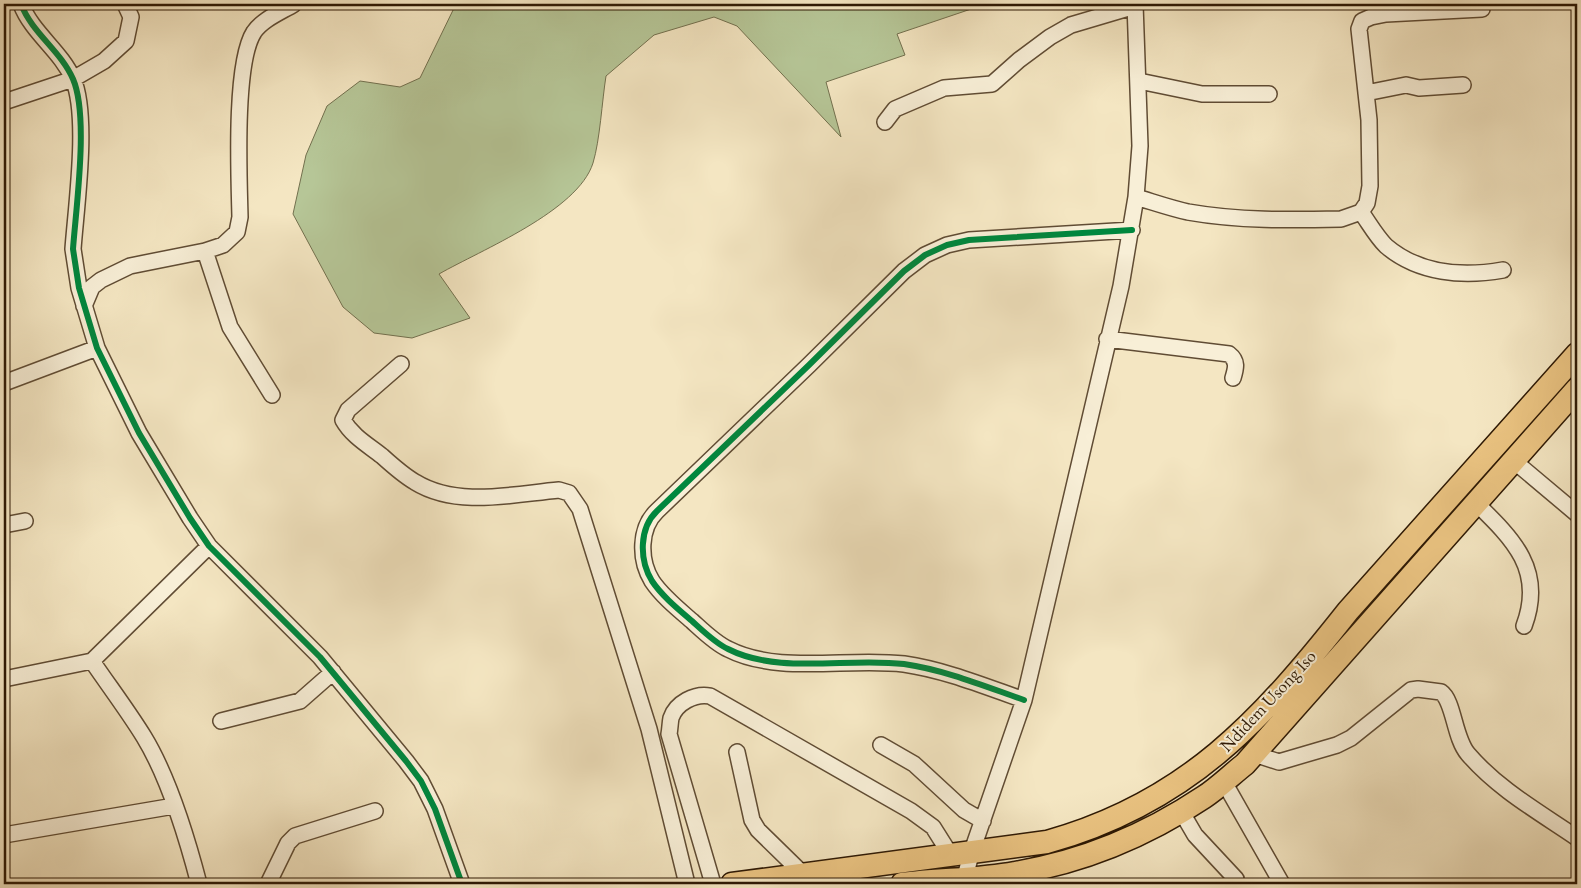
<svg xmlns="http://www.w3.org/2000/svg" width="1581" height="888" viewBox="0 0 1581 888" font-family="'EB Garamond',serif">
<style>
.green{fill:#b6c697;stroke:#72704e}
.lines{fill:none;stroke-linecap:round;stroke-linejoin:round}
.minor-casing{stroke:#604c34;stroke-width:18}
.highway-casing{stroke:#2e1904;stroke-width:25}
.minor{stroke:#f8efd7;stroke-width:15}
.highway{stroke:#eac381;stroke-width:22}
.cycleway-casing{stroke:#f8efd7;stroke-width:9}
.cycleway{stroke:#00873e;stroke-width:6}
.labels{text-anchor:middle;stroke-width:4;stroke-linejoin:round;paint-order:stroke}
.street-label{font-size:18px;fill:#2e1904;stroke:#f8efd7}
</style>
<rect width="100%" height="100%" fill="#f4e6c2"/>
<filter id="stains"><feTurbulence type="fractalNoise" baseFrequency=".004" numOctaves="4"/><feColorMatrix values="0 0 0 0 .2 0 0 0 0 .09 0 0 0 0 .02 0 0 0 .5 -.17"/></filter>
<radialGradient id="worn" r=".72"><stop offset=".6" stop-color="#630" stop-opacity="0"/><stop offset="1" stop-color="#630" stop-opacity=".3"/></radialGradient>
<path class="green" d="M456,4H983V5L897,34L905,55L826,82L841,137L737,26L714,17L654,35L606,76C602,101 600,140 593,163C578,211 481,250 439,274L470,318L412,338L374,333L343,307L293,214L306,155L327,106L360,81L400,87L420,78Z"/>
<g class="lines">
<defs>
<path id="minor" d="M21,4C32,33 61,51 73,79C89,116 76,207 73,249L79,288L97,348L139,433L190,518L209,546L320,657L406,761L421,781L435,809L462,884
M1139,81L1202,94H1269
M1366,93L1406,85L1419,88L1463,85
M4,102L73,79L104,61L126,41L131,17L125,4
M885,122L895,109L944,88L992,84L1019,60L1050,37L1071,25L1135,6
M1136,197C1153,202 1170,208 1188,212C1239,221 1290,220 1341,219L1361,212L1367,203L1370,186L1369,120L1359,29L1362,21L1371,17L1386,14L1482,9
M1361,212C1369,223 1376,236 1386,246C1419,274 1463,277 1503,270
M205,251L230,327L272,395
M84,306L92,287L101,280L130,266L205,251L223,245L237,232L240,217C239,176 234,63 254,32C263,19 281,12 294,4
M1107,339L1229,354C1238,361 1236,368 1233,378
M401,364L348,410L343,420C352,436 368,445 382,456C393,466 403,475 415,482C457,508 514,494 559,490L569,493L580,509L649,729L687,884
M4,383L97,348
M1514,461L1577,514
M1476,503C1513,539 1545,570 1524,626
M4,525L25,521
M92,661C109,686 128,711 144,737C169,778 187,838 199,884
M4,679L92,661L209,546
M1024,700C984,686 945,670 904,664C848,657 779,675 728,649C715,643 703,631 692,621C678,609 662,596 652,581C639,560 639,528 657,511L809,365L904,271L925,255L947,245L969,240L1132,230
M221,721L300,701L333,672
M881,745L914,764L964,810L983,821
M737,752L752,820L758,830L803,874
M1254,754L1279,762L1337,745L1351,738L1411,690L1418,689L1441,692C1454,701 1454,738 1468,754C1498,789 1539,812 1577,838
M1224,782L1282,884
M1181,811L1195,835L1236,879
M4,835L174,806
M268,884L288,843L295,836L375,811
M713,884L669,734C670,729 670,723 671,718C676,703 695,693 710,696L911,811L933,827L950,854
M963,884L972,851L1024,700L1121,286L1136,197L1140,146L1135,4"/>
<path id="highway" d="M732,884L1047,842C1187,803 1261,721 1348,611L1577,354
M902,884C940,879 978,880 1015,873C1082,862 1147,835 1204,797C1218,788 1231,775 1245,764L1577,389"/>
</defs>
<use href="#minor" class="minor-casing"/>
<use href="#highway" class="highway-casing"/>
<use href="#minor" class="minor"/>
<use href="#highway" class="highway"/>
<defs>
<path id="cycleway" d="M21,4C32,33 61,51 73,79C89,116 76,207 73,249L79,288L97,348L139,433L190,518L209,546L320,657L406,761L421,781L435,809L462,884
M1024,700C984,686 945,670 904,664C848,657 779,675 728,649C715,643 703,631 692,621C678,609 662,596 652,581C639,560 639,528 657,511L809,365L904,271L925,255L947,245L969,240L1132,230"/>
</defs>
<use href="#cycleway" class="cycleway-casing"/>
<use href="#cycleway" class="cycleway"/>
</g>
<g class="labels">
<g class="street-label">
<text transform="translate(1268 701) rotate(-47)" y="6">Ndidem Usong Iso</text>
</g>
</g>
<rect width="1581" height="888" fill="none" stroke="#f4e6c2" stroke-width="20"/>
<rect x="5" y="5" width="1571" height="878" fill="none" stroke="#2e1904" stroke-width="2.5"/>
<rect x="10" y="10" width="1561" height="868" fill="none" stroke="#2e1904"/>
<rect width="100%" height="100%" filter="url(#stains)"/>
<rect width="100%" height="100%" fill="url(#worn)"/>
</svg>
